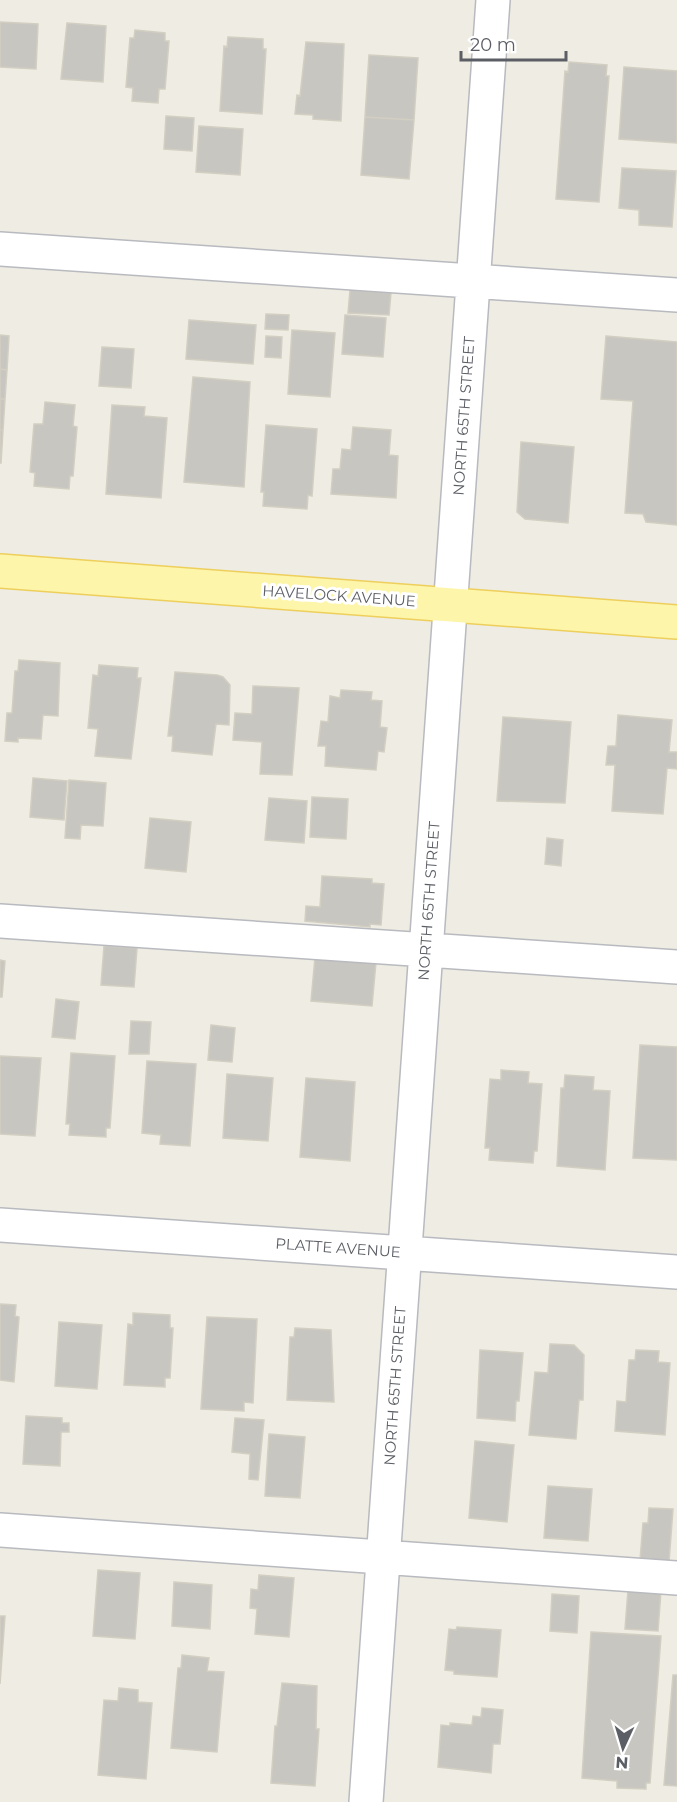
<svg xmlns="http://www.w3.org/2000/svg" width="677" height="1802" viewBox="0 0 677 1802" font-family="Montserrat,sans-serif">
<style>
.building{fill:#c8c6c0;stroke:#d2cec2;stroke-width:1.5}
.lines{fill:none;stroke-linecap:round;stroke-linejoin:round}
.minor-casing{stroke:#b8babf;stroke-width:36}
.major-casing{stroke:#eecf5c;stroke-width:36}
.minor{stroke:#fff;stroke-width:33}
.major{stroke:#fdf5a9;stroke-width:33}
.labels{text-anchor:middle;stroke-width:6;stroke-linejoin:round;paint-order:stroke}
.street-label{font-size:15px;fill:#5b5e64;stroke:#fff}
</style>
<rect width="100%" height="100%" fill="#eeece3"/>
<path class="building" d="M0,22L38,24L36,69L0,67Z
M67,23L106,26L103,82L61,79Z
M135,30L165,33V41H169L165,89H159L158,103L132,101L133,88L126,87L130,38H134Z
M228,37L263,39V49H266L262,114L220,111L224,46L227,47Z
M306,42L344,44L341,121L313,119V115L295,114L297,95L300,96Z
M369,55L418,58L414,120L365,117Z
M569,62L607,65L606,76H609L599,202L556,199L565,71L568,72Z
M624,67L677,71V143L619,139Z
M166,116L194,118L192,151L164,149Z
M365,117L414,120L409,179L361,175Z
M199,126L243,129L240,175L196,172Z
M622,168L676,171L672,227L639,225V210L619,208Z
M350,290L391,293L389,315L348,313Z
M266,314L289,315L288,330L265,329Z
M345,315L386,318L383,357L342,354Z
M189,320L256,325L253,364L186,359Z
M292,330L335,333L330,397L288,394Z
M0,335L9,336L7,370L0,369Z
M266,336L282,337L281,358L265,357Z
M606,336L677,342V525L646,522L643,514L625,513L633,401L601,399Z
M102,347L134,349L131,388L99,386Z
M0,369L7,370L5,399H0Z
M193,377L250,382L244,487L184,482Z
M0,399H5L3,430H0Z
M45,402L75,405L73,426L77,427L73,476H70L69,489L34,486L35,473L30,472L34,424H43Z
M112,405L145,407L144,416L167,418L161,498L106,494Z
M266,425L317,429L312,496L308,495L307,509L263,506L264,492H261Z
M353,427L391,430L389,455L398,456L396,498L331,494L333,469H340L342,449L351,450Z
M0,430H3L1,463H0Z
M521,442L574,447L568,523L525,519L517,512Z
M19,660L60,663L58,716L43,715L41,739L18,738V742L5,741L7,713H12L15,671H18Z
M99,665L138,668L137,678H141L131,759L95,756L98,729L88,728L93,675L98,676Z
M175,672L217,675L223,677L230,685L229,725L216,724L212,755L172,751L173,736H168Z
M253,686L299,688L292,775L260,774L262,742L233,740L235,713L252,714Z
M341,690L372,692L371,700L382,701L380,727L387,728L384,752L378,751L376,770L325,766L326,746H318L321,721L328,722L330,696L340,698Z
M618,715L672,720L669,752H677V769L667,768L663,814L612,811L615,765H606L608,746H616Z
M503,717L571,722L565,803L497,801Z
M33,778L67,781L64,820L30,817Z
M69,780L106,783L103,826L81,825L80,839L65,838Z
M312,797L348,799L346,839L310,837Z
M269,798L307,801L304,843L265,840Z
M150,818L191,822L186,872L145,868Z
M547,838L563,840L561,866L545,864Z
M322,876L372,879V883L384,884L381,925L370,924V927L305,921L306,906L320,907Z
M104,946L137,948L134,987L101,985Z
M315,957L376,962L372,1006L311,1001Z
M0,960L5,961L2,997H0Z
M56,999L79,1002L75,1039L52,1037Z
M131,1021L151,1022L149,1054H129Z
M211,1025L235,1028L232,1062L208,1060Z
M640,1045L677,1047V1160L633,1158Z
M71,1053L115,1056L110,1128H106V1137L69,1135L70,1124H66Z
M0,1056L41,1058L35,1136L0,1134Z
M147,1061L196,1064L190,1146L160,1144L161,1135L142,1133Z
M501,1070L529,1072L528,1083L542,1084L537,1151H534L533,1163L489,1160L490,1148H485L490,1079L501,1080Z
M227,1074L273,1078L268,1141L223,1138Z
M565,1075L594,1077L593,1090L610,1091L605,1170L557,1166L561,1088H564Z
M306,1078L355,1082L350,1161L300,1157Z
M0,1304L16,1305L15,1316L19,1317L14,1382L0,1380Z
M133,1313L170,1315V1328H173L170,1378H165V1387L124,1385L128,1324L133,1325Z
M207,1317L257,1319L253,1403L244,1402V1411L201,1409Z
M59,1322L102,1325L97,1389L55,1386Z
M295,1328L331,1330L334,1402L287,1400L290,1337H294Z
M550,1344L574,1345L584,1355L583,1400H579L576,1439L529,1435L535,1372L548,1373Z
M480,1350L523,1353L519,1401H516L515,1421L477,1418Z
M636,1350L659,1351L658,1362L670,1363L665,1435L615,1431L617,1401L626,1402L629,1360H635Z
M26,1416L62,1418V1423H69V1432H61L60,1466L23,1464Z
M235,1418L264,1420L258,1480L249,1479L250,1454L232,1452Z
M269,1434L305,1437L300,1498L265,1496Z
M475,1441L514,1445L507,1522L469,1518Z
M548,1486L592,1489L588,1541L544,1538Z
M649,1508L673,1509L669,1562L640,1560L643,1523H648Z
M98,1570L140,1573L135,1639L93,1636Z
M259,1575L294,1578L289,1637L255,1634L257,1609L250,1608L251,1589L258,1590Z
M174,1582L212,1585L210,1629L172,1626Z
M628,1590L661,1591L658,1631L625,1629Z
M552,1594L579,1596L577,1633L550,1631Z
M0,1616H5L0,1684Z
M457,1627L501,1630L497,1677L454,1674V1671L445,1670L449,1629L456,1630Z
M591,1632L661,1636L650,1783H646V1789L617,1788V1781L582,1778Z
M182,1655L209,1658L207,1671L224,1672L217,1752L171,1748L178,1668H181Z
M673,1675H677V1786L664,1785Z
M282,1683L317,1686L316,1729H319L315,1786L271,1783L275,1726H277Z
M119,1688L138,1690V1702L152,1703L146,1779L98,1775L104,1700L118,1701Z
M482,1708L503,1710L500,1744H493L491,1773L438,1767L441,1725L450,1726V1723L472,1725L473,1716L481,1717Z"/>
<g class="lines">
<defs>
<path id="minor" d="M0,249L677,295
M0,921L677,967
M0,1225L677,1272
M0,1530L677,1578
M366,1802L493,0"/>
<path id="major" d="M0,571L677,622"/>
</defs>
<use href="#minor" class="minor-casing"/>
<use href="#major" class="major-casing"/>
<use href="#minor" class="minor"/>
<use href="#major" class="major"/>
</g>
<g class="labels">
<g class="street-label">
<text transform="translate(464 416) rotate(-86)" y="5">NORTH 65TH STREET</text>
<text transform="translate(339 596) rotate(4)" y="5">HAVELOCK AVENUE</text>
<text transform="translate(429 901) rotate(-86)" y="5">NORTH 65TH STREET</text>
<text transform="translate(338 1248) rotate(4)" y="5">PLATTE AVENUE</text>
<text transform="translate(395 1386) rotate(-86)" y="5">NORTH 65TH STREET</text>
</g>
</g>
<g transform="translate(623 1748) rotate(184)" stroke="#ffffff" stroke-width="4.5" paint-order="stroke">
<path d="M0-4.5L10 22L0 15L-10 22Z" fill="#5b5e64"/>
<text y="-9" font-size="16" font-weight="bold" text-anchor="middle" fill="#5b5e64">N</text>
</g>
<path d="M461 51v9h105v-9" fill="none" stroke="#5b5e64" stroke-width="3"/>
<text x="470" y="51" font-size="18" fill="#5b5e64" stroke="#ffffff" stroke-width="4.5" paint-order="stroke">20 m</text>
</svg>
